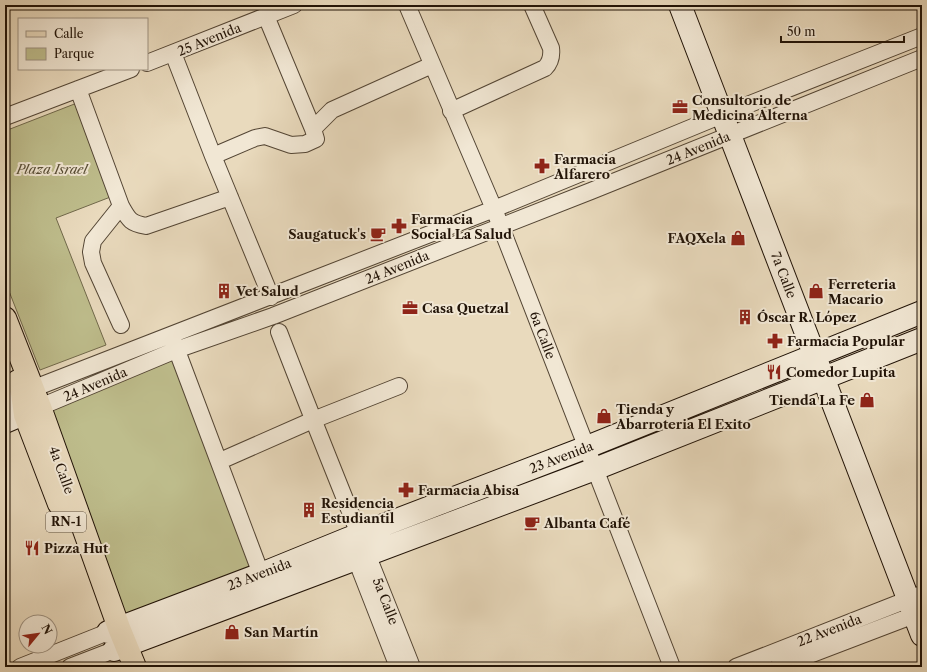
<svg xmlns="http://www.w3.org/2000/svg" width="927" height="672" viewBox="0 0 927 672" font-family="'Libre Caslon Text',serif">
<style>
.green{fill:#bebd8c;stroke:#70684a}
.lines{fill:none;stroke-linecap:round;stroke-linejoin:round}
.street-casing{stroke:#534534;stroke-width:18}
.secondary-casing{stroke:#211307;stroke-width:24}
.primary-casing{stroke:#211307;stroke-width:24}
.street{stroke:#f1e7d4;stroke-width:16}
.secondary{stroke:#f1e7d4;stroke-width:22}
.primary{stroke:#e9dabd;stroke-width:22}
.labels{text-anchor:middle;stroke-width:4;stroke-linejoin:round;paint-order:stroke}
.shield{fill:#f1e7d4;stroke:#5f5344;stroke-width:1}
.shield-label{font-size:12px;font-weight:bold;fill:#211307}
.street-label{font-size:13px;fill:#211307;stroke:#f1e7d4}
.poi-label{font-size:13px;font-weight:bold;fill:#211307;stroke:#f1e7d4;text-anchor:start}
.park-label{font-size:13px;font-style:italic;fill:#584e36;stroke:#f1e7d4}
</style>
<rect width="100%" height="100%" fill="#e9dabd"/>
<filter id="stains"><feTurbulence type="fractalNoise" baseFrequency=".005" numOctaves="4"/><feColorMatrix values="0 0 0 0 .2 0 0 0 0 .09 0 0 0 0 .02 0 0 0 .5 -.17"/></filter>
<radialGradient id="worn" r=".72"><stop offset=".6" stop-color="#630" stop-opacity="0"/><stop offset="1" stop-color="#630" stop-opacity=".3"/></radialGradient>
<path class="green" d="M77,103L113,196L56,218L106,345L40,370L5,281V131Z
M176,353L258,575L119,628L40,408Z"/>
<g class="lines">
<defs>
<path id="street" d="M407,5L494,209L672,667
M266,16L313,129L332,110L432,65
M173,53L213,156L271,297
M147,63L294,5
M78,89L121,206
M451,111L545,68C551,62 552,56 551,48L532,5
M5,117L131,69
M213,156L255,138L265,136L291,145L305,144L316,139L313,129
M121,325L93,263L91,252L93,241L121,206C129,220 130,223 146,226L230,197
M279,332C322,444 368,555 412,667
M173,340L261,574
M32,389L494,209L722,115L922,36
M40,407L176,350L273,316L591,191L922,58
M220,461L313,420L399,386
M352,549L398,667
M20,667L108,632
M70,667L114,650
M736,667L922,594
M778,667L922,612"/>
<path id="secondary" d="M680,5L922,635
M5,400L32,389
M5,422L40,407
M108,632L261,574L347,539L587,447L922,312
M114,650L595,469L922,339"/>
<path id="primary" d="M5,318L40,407L119,628L135,667
M18,381L22,393L25,415L59,504"/>
</defs>
<use href="#street" class="street-casing"/>
<use href="#secondary" class="secondary-casing"/>
<use href="#primary" class="primary-casing"/>
<use href="#street" class="street"/>
<use href="#secondary" class="secondary"/>
<use href="#primary" class="primary"/>
</g>
<defs>
<symbol id="office-bare" viewBox="-9 -9 18 18"><path d="M-6-3h4V-5.5h4V-3h4V5H-6ZM-1-4.5V-3h2v-1.5ZM-6 0V1H6V0Z" fill="#8f2418" stroke="#f1e7d4" stroke-width="2.5" paint-order="stroke"/></symbol>
<symbol id="pharmacy-bare" viewBox="-9 -9 18 18"><path d="M-2-6h4v4h4v4h-4v4h-4v-4h-4v-4h4Z" fill="#8f2418" stroke="#f1e7d4" stroke-width="2.5" paint-order="stroke"/></symbol>
<symbol id="cafe-bare" viewBox="-9 -9 18 18"><path d="M-5.5-4.5H6V0H3Q3 3.5 0 3.5H-2.5Q-5.5 3.5-5.5 0ZM3-3.2v2h1.7v-2ZM-6 4.5H4V6H-6Z" fill="#8f2418" stroke="#f1e7d4" stroke-width="2.5" paint-order="stroke"/></symbol>
<symbol id="shop-bare" viewBox="-9 -9 18 18"><path d="M-5-2.5h2.3a2.7 3.5 0 0 1 5.4 0H5L5.5 6h-11ZM-1.5-2.5h3a1.5 2.3 0 0 0-3 0Z" fill="#8f2418" stroke="#f1e7d4" stroke-width="2.5" paint-order="stroke"/></symbol>
<symbol id="building-bare" viewBox="-9 -9 18 18"><path d="M-4-6H4V6H1V3H-1V6H-4ZM-2.5-4.3h1.7v1.8h-1.7ZM.8-4.3h1.7v1.8H.8ZM-2.5-1h1.7V.8h-1.7ZM.8-1h1.7V.8H.8Z" fill="#8f2418" stroke="#f1e7d4" stroke-width="2.5" paint-order="stroke"/></symbol>
<symbol id="restaurant-bare" viewBox="-9 -9 18 18"><path d="M-5-6h1v4h1v-4h1v4h1v-4h1v5L-1.5 .5V6h-2V.5L-5-1ZM5-6V6H3V1.5H1.5Q1.5-4 5-6Z" fill="#8f2418" stroke="#f1e7d4" stroke-width="2.5" paint-order="stroke"/></symbol>
</defs>
<g fill-rule="evenodd">
<use href="#office-bare" x="669" y="96" width="22" height="22"/>
<use href="#pharmacy-bare" x="531" y="155" width="22" height="22"/>
<use href="#pharmacy-bare" x="388" y="215" width="22" height="22"/>
<use href="#cafe-bare" x="367" y="223" width="22" height="22"/>
<use href="#shop-bare" x="727" y="227" width="22" height="22"/>
<use href="#building-bare" x="213" y="280" width="22" height="22"/>
<use href="#shop-bare" x="805" y="280" width="22" height="22"/>
<use href="#office-bare" x="399" y="297" width="22" height="22"/>
<use href="#building-bare" x="734" y="306" width="22" height="22"/>
<use href="#pharmacy-bare" x="764" y="330" width="22" height="22"/>
<use href="#restaurant-bare" x="763" y="361" width="22" height="22"/>
<use href="#shop-bare" x="856" y="389" width="22" height="22"/>
<use href="#shop-bare" x="593" y="405" width="22" height="22"/>
<use href="#pharmacy-bare" x="395" y="479" width="22" height="22"/>
<use href="#building-bare" x="298" y="499" width="22" height="22"/>
<use href="#cafe-bare" x="521" y="512" width="22" height="22"/>
<use href="#restaurant-bare" x="21" y="537" width="22" height="22"/>
<use href="#shop-bare" x="221" y="621" width="22" height="22"/>
</g>
<g class="labels">
<rect class="shield" x="46" y="512" width="40" height="20" rx="3"/>
<g class="shield-label">
<text x="66" y="526">RN-1</text>
</g>
<g class="street-label">
<text transform="translate(209 39) rotate(-22)" y="5">25 Avenida</text>
<text transform="translate(698 148) rotate(-22)" y="5">24 Avenida</text>
<text transform="translate(397 267) rotate(-22)" y="5">24 Avenida</text>
<text transform="translate(784 275) rotate(69)" y="5">7a Calle</text>
<text transform="translate(543 335) rotate(69)" y="5">6a Calle</text>
<text transform="translate(95 384) rotate(-23)" y="5">24 Avenida</text>
<text transform="translate(561 457) rotate(-21)" y="5">23 Avenida</text>
<text transform="translate(62 470) rotate(70)" y="5">4a Calle</text>
<text transform="translate(259 574) rotate(-21)" y="5">23 Avenida</text>
<text transform="translate(386 601) rotate(69)" y="5">5a Calle</text>
<text transform="translate(829 630) rotate(-21)" y="5">22 Avenida</text>
</g>
<g class="poi-label">
<text x="692" y="105">Consultorio de<tspan x="692" dy="15">Medicina Alterna</tspan></text>
<text x="554" y="164">Farmacia<tspan x="554" dy="15">Alfarero</tspan></text>
<text x="411" y="224">Farmacia<tspan x="411" dy="15">Social La Salud</tspan></text>
<text x="366" y="239" text-anchor="end">Saugatuck's</text>
<text x="726" y="243" text-anchor="end">FAQXela</text>
<text x="828" y="289">Ferreteria<tspan x="828" dy="15">Macario</tspan></text>
<text x="236" y="296">Vet Salud</text>
<text x="422" y="313">Casa Quetzal</text>
<text x="757" y="322">Óscar R. López</text>
<text x="787" y="346">Farmacia Popular</text>
<text x="786" y="377">Comedor Lupita</text>
<text x="855" y="405" text-anchor="end">Tienda La Fe</text>
<text x="616" y="414">Tienda y<tspan x="616" dy="15">Abarroteria El Exito</tspan></text>
<text x="418" y="495">Farmacia Abisa</text>
<text x="321" y="508">Residencia<tspan x="321" dy="15">Estudiantil</tspan></text>
<text x="544" y="528">Albanta Café</text>
<text x="44" y="553">Pizza Hut</text>
<text x="244" y="637">San Martín</text>
</g>
<g class="park-label">
<text x="52" y="174">Plaza Israel</text>
</g>
</g>
<rect width="927" height="672" fill="none" stroke="#e9dabd" stroke-width="20"/>
<rect x="6" y="6" width="915" height="660" fill="none" stroke="#211307" stroke-width="2"/>
<rect x="10" y="10" width="907" height="652" fill="none" stroke="#211307"/>
<rect x="18" y="18" width="130" height="52" fill="#f1e7d4" stroke="#9e9282"/>
<rect x="26" y="31" width="20" height="6" fill="#e9dabd" stroke="#9e9282"/>
<text x="54" y="38" font-size="12" fill="#211307">Calle</text>
<rect x="26" y="48" width="20" height="12" fill="#bebd8c" stroke="#9e9282"/>
<text x="54" y="58" font-size="12" fill="#211307">Parque</text>
<g transform="translate(38 634) rotate(61)"><circle r="19" fill="#f1e7d4" stroke="#9e9282"/>
<path d="M0-3L7 15L0 10L-7 15Z" fill="#8f2418"/>
<text y="-6" font-size="11" font-weight="bold" text-anchor="middle" fill="#211307">N</text>
</g>
<path d="M781 36v6h123v-6" fill="none" stroke="#211307" stroke-width="2"/>
<text x="787" y="36" font-size="12" fill="#211307" stroke="#f1e7d4" stroke-width="3" paint-order="stroke">50 m</text>
<rect width="100%" height="100%" filter="url(#stains)"/>
<rect width="100%" height="100%" fill="url(#worn)"/>
</svg>
